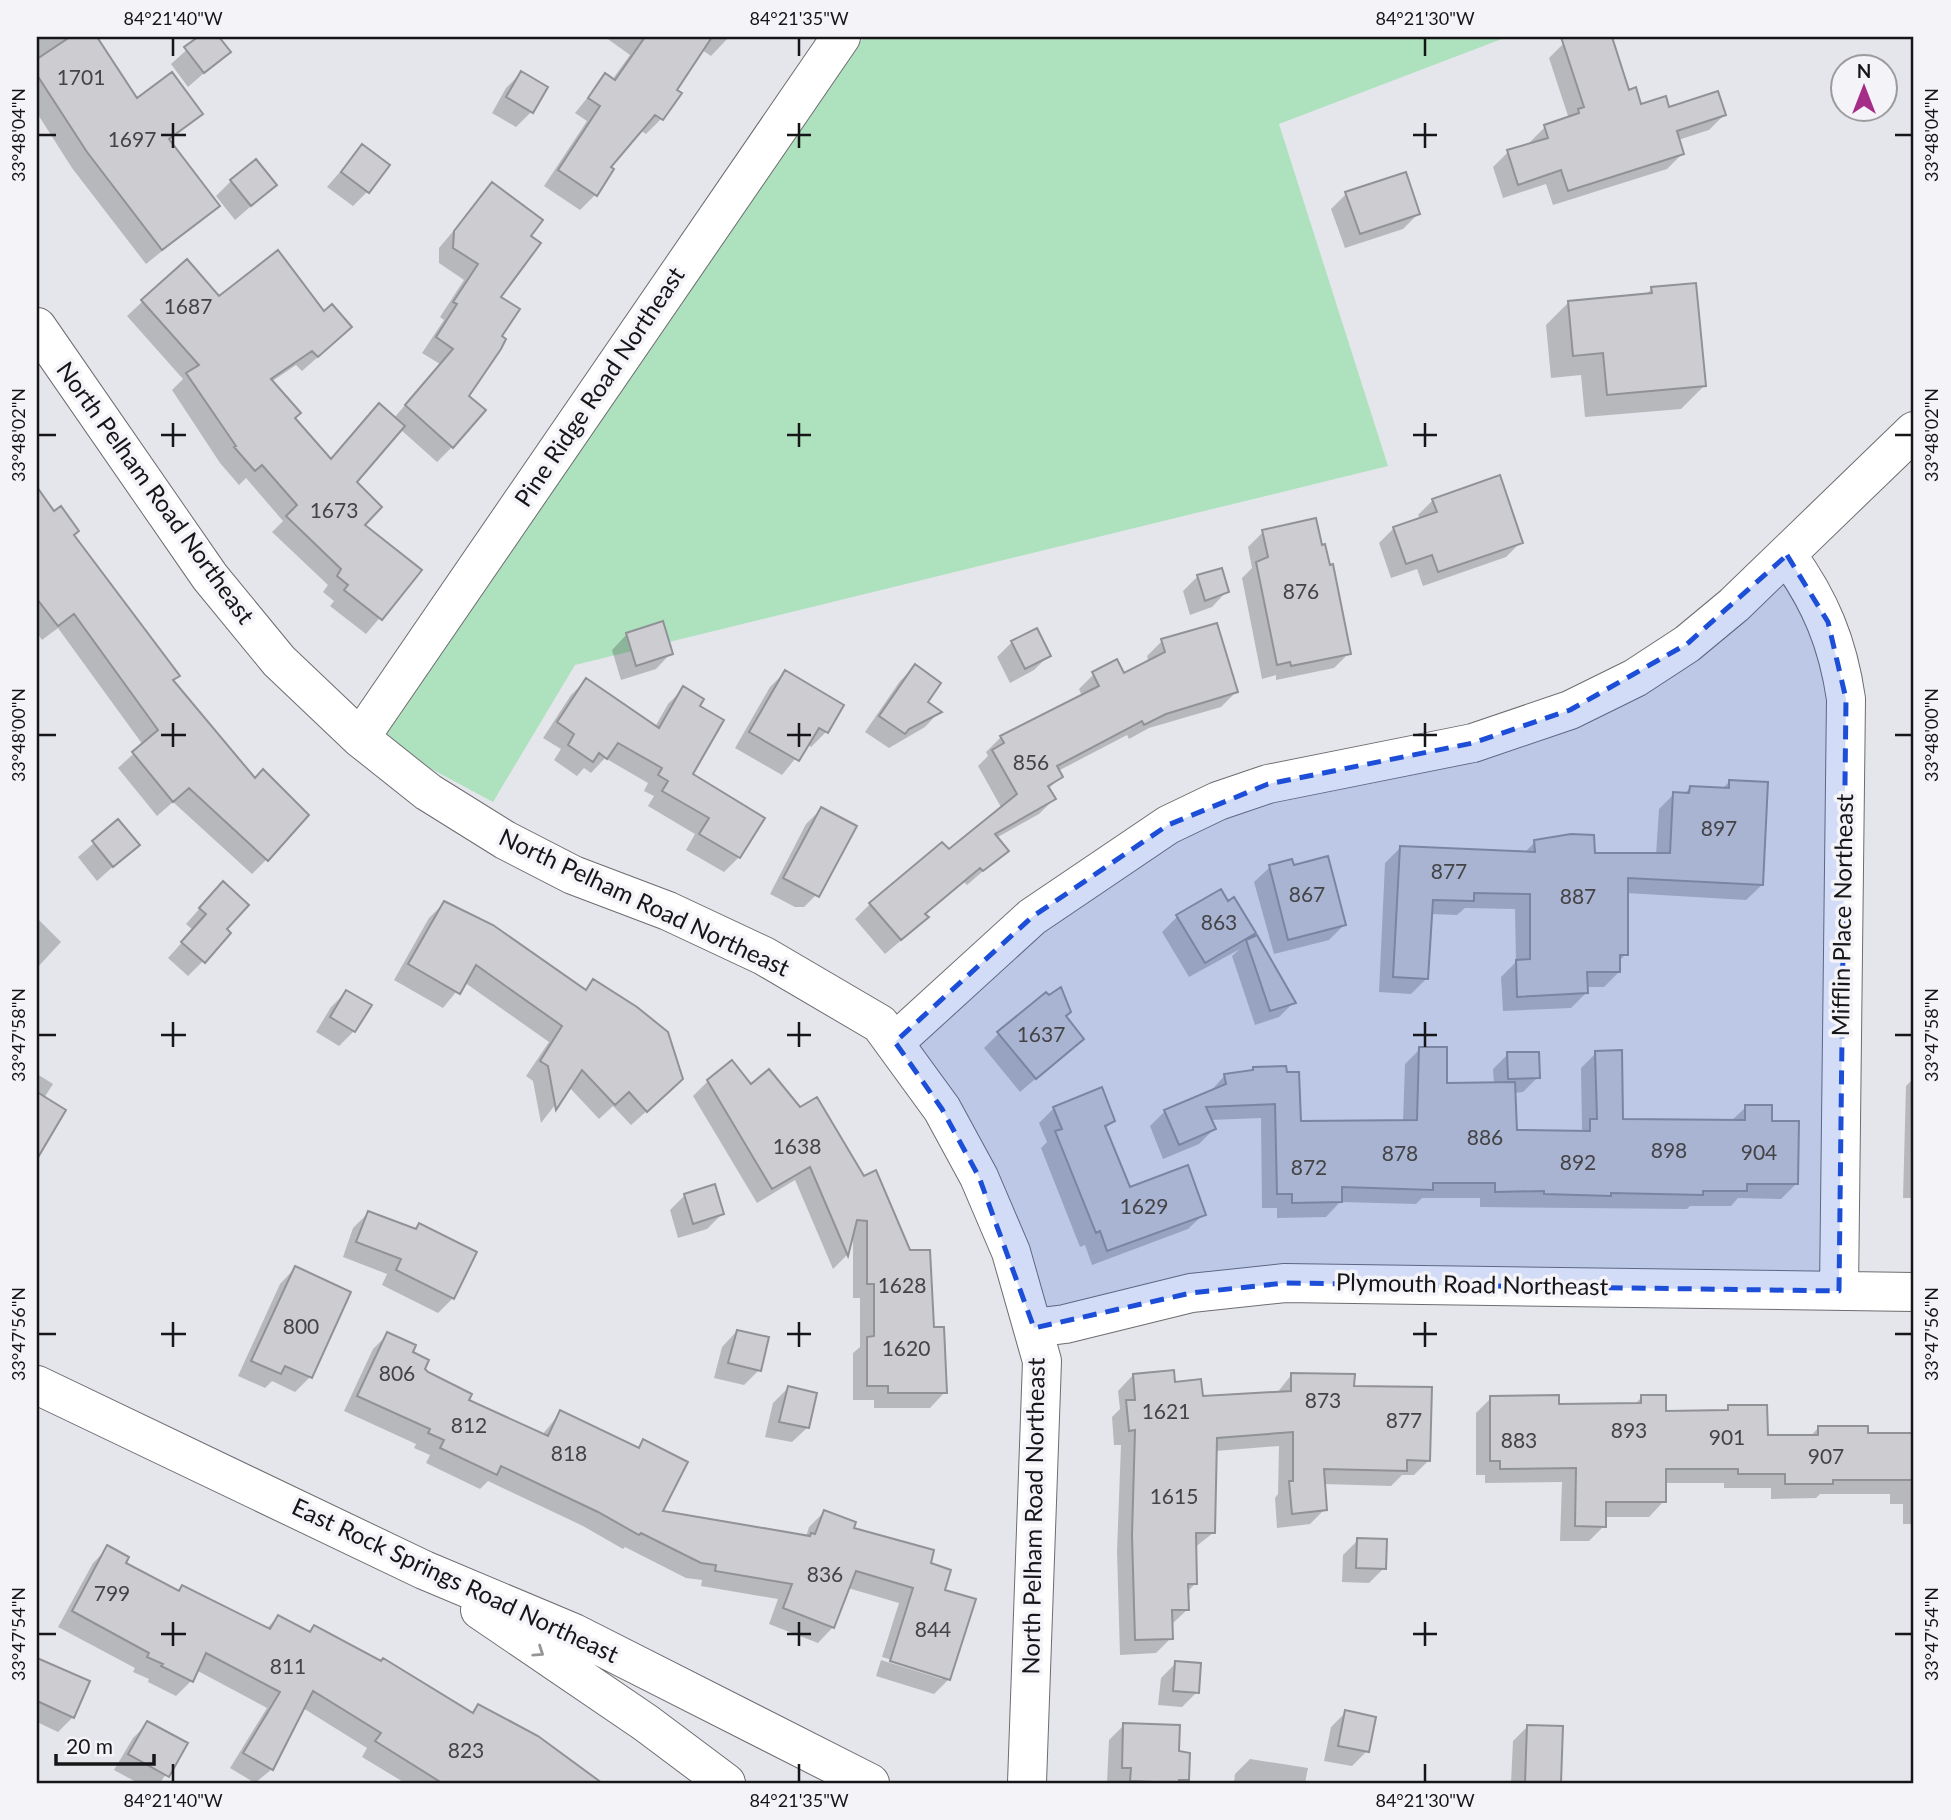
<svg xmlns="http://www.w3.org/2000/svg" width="1951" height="1820" viewBox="0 0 1951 1820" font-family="Lato,sans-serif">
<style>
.green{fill:#aee2be}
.shadow{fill:#0003;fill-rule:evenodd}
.building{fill:#ccccd1;stroke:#919296;stroke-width:2}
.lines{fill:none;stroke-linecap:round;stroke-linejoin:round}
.minor-casing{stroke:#6d6d71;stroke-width:40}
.minor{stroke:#fff;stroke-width:38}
.oneway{stroke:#969697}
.marked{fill:#1d4ed8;fill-opacity:0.2;stroke:#1d4ed8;stroke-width:5;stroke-dasharray:14 9;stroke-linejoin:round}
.ticks{fill:none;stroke:#161618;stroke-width:2.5}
.labels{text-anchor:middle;stroke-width:7;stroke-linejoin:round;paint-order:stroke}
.number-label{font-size:21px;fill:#444446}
.street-label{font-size:24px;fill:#161618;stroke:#f3f3f8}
.neatline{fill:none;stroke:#161618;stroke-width:2.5}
.ticks-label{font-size:18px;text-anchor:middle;fill:#161618}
</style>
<rect width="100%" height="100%" fill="#e5e6eb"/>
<path class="green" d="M864,37H1507L1279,124L1388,466L575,665L493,802L368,735Z"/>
<path class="shadow" d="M37,37H95L137,100L200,114L168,141L218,206L146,264L72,168L37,113Z
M201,37H216L228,52L188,87L171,64Z
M605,37H729L711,56L702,50L675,90L679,93L661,119L646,134L640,130L609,168L595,195L580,210L544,186L587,121L575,113L605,76L612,80L630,55Z
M1581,37H1610L1628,92L1640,106L1724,115L1709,130L1678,140L1682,154L1667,169L1553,205L1546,184L1503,198L1493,167L1508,152L1531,145L1530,142L1545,127L1569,119L1549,58L1564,43Z
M521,73L531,112L516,127L492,113L506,88Z
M362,146L368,191L353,206L327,187Z
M231,181L275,185L235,220L216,196Z
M492,185L529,236L499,297L500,337L467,396L452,447L437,462L400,429L354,482L362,525L420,570L366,634L330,606L334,601L323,592L328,585L272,532L283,521L246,478L239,485L220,463L172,390L183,379L127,316L186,261L219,298L335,342L302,371L296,365L271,382L293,419L330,461L394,418L440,364L422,353L444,320L440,317L464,280L439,263V248Z
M1346,194L1418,214L1403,229L1345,248L1331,209Z
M1652,289L1704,386L1681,409L1585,417L1581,375L1551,378L1546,325L1569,302L1645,295Z
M37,490L72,535L172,681L267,859L252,874L173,802L157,816L118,768L143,745L58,628L42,640L37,633Z
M1433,500L1521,542L1506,557L1423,586L1417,569L1391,578L1379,543L1394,528L1420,519L1418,515Z
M1263,532L1349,653L1334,668L1276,680V675L1262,679L1242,578L1252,568L1248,547Z
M1198,576L1227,591L1212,607L1190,615L1183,591Z
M627,634L671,653L656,669L621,680L612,650Z
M1162,641L1236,692L1221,707L1149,728L1129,739L1127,735L1058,771L1061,777L1048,789L1054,799L1039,814L996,838L1006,851L967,885L964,882L924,915L926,917L911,932L885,954L855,919L870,904L948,852L1002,809L978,766L988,756L986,752L1001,737L1082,696L1079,689L1094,674L1124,676L1149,663L1147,656Z
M1012,642L1049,655L1034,670L1010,683L997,657Z
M915,666L925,702L939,712L925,727L889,748L865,732L900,681Z
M785,672L826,732L811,747L807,744L782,775L735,748L770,687Z
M586,680L655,727L668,704L683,689L697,707L690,775L762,819L739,857L724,872L686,850L695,834L648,806L654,796L644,791L648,783L605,758L591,773L584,768L577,776L554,760L561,749L543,738L571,695Z
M1730,781L1762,885L1746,900L1626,893V954L1618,962L1619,972L1604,987H1586V993L1571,1008L1503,1011L1501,977L1516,962L1515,909L1465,908L1457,915L1430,914L1426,979L1411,994L1379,992L1385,863L1400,848L1524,853L1535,842L1593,855H1656L1659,809L1674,794L1683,795L1691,787L1722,789Z
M821,809L819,892L804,907H795L770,894L806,824Z
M118,822L137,845L97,881L78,857Z
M1270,867L1344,925L1329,940L1274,954L1254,882Z
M208,899L225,929L203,961L188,976L168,958L193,930L186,924Z
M444,903L584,991L594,981L666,1094L631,1125L613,1106L599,1119L569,1087L541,1123L533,1081L526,1076L549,1042L464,982L443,1008L394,980L429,918Z
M1177,917L1253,933L1244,942L1256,937L1294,1002L1279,1017L1255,1025L1232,956L1240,949L1189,977L1162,932Z
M37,918L61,942L37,968Z
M346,992L354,1031L339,1046L316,1032L331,1007Z
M1048,997L1082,1039L1020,1092L984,1048L999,1033Z
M1420,1049L1445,1085L1494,1084L1493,1069L1508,1054L1538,1077L1523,1092L1514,1093L1515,1132L1579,1133L1582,1130L1581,1068L1596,1053L1621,1121H1731L1746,1107L1771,1122L1796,1184L1781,1199L1738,1198L1731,1206H1690L1687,1209L1480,1207V1198H1422L1416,1204L1340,1202L1326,1217L1277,1218V1208H1262L1261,1118L1210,1120L1214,1129L1199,1144L1163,1159L1150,1126L1165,1111L1210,1092L1225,1075L1251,1072L1300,1123L1403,1122L1405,1064Z
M37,1074L53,1084L44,1098L63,1110L37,1155Z
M1914,1078V1198H1903L1906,1086Z
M708,1081L751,1086L800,1109L933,1329L945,1392L930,1408H874V1400H853V1353L860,1347V1298H853V1235L847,1255L833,1269L795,1180L757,1203L693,1096Z
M1054,1108L1113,1121L1105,1129L1129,1189L1204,1214L1188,1229L1092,1265L1085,1245L1080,1247L1041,1148L1047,1142L1039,1123Z
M685,1195L722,1214L707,1229L678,1238L670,1210Z
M368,1213L414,1230L419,1225L453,1298L438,1313L382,1285L387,1274L343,1257L353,1228Z
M295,1268L310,1377L295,1392L272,1381L265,1388L238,1376L280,1284Z
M737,1331L759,1370L744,1385L714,1378L722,1347Z
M388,1334L410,1353L423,1369L467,1401L542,1435L560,1413L636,1449L644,1441L660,1513L806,1537L809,1527L824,1512L852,1530L929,1564L943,1591L949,1679L934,1694L876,1676L899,1603L848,1588L833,1627L818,1643L769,1624L778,1599L701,1586L702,1580L686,1578L625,1547L623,1549L583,1526L488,1481L480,1489L426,1463L430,1455L414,1448L416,1444L344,1411L373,1349ZM882,1657L942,1675V1679L881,1660Z
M1292,1374L1353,1387L1429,1460L1414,1475H1402L1391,1486L1323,1484L1325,1509L1310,1524L1277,1528L1275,1498L1278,1494L1279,1446L1215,1451L1213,1533L1194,1548L1196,1583L1187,1592L1188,1609L1172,1624L1171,1638L1156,1653L1120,1655L1117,1551L1121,1445H1114L1112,1417L1120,1409L1118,1391L1133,1375L1173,1384L1201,1398L1277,1393Z
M788,1388L808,1427L792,1442L765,1437L773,1403Z
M1642,1397L1664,1413L1724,1412L1729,1407L1766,1437H1810L1818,1428L1866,1434H1914V1524H1903V1504H1890V1494H1820L1816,1498L1771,1499V1488H1724V1483H1664V1501L1649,1517H1604V1526L1589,1541H1560L1562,1482L1485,1483V1475H1476V1413L1491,1398L1557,1406L1634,1405Z
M1358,1540L1384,1568L1369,1583L1342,1582L1343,1555Z
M108,1548L124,1564L177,1592L182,1587L266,1629L278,1617L308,1633L314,1627L471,1714L479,1706L537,1738L602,1783H405L362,1757L367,1748L303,1708L272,1769L255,1783L230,1768L267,1708L196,1670L191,1681L176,1696L148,1682L149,1679L133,1672L135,1668L58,1627L93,1563Z
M42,1662L73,1717L58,1732L37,1722V1668Z
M1176,1663L1197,1692L1182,1707L1158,1705L1161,1678Z
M1346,1712L1367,1751L1352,1766L1324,1761L1331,1727Z
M148,1723L186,1744L160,1783H138L114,1770L133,1738Z
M1124,1725L1177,1753L1188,1779L1183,1783L1107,1782L1109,1740Z
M1528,1726L1561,1727L1559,1783H1511L1513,1741Z
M1250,1759L1308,1768L1305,1783H1234L1235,1774Z"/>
<path class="building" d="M70,37H97L137,98L172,72L203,114L169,139L220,206L162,250L87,152L37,75V59Z
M198,37H219L231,52L204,73L184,47Z
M645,37H712L677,90L682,93L663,120L655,115L611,167L614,169L597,196L558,170L600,106L588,98L605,73L615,80Z
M1561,37H1612L1629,90L1636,87L1641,104L1666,96L1669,107L1718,91L1726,115L1677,131L1684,154L1568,191L1561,170L1518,185L1507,150L1548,138L1544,125L1579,113L1578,109L1584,107Z
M521,71L548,87L533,113L506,97Z
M362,144L390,165L369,193L341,172Z
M256,159L277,185L251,206L230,180Z
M1406,172L1420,214L1360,234L1345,192Z
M492,182L543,220L531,236L541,243L501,297L520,309L502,336L506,339L501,349L469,396L486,410L453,448L405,405L453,349L436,337L457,304L453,302L478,264L453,248L454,231Z
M278,250L324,311L332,304L352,327L318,357L312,351L271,379L301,413L295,418L331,459L379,403L405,426L357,482L382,507L365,525L422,570L382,620L344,590L348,585L337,576L341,569L286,516L297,505L262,465L255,471L234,447L236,446L186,373L199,365L141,300L187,259L219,296Z
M1696,283L1706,386L1607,395L1603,353L1573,356L1568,301L1652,293L1651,287Z
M1500,475L1523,543L1438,572L1432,555L1406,564L1393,527L1437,512L1432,499Z
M37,487L54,511L61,506L79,531L74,535L180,676L173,680L255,778L263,769L309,815L268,861L189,788L173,802L132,752L158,730L74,614L58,626L37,599Z
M1316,518L1322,545L1325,544L1330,565L1333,564L1351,654L1291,666L1290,662L1277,665L1256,562L1268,557L1262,530Z
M1222,568L1229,592L1205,601L1197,575Z
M663,621L673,654L636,666L626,633Z
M1217,623L1238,692L1166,714L1144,725L1142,721L1057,766L1063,777L1048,786L1056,799L995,834L1009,851L983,871L980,868L925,914L929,917L901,940L869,903L942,842L949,849L1017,794L992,750L1004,743L1000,736L1099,686L1092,672L1117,659L1124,673L1165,652L1161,639Z
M1037,628L1051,656L1025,669L1011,641Z
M915,664L941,683L928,702L942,712L909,729L905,734L879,716Z
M785,670L844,705L828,733L819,728L799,761L749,732Z
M586,678L659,728L683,686L704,699L700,706L724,720L693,774L765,818L740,858L699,834L709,818L662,791L668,781L658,775L662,768L618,743L607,759L599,753L593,762L568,745L574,734L557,722Z
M1729,780L1768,782L1763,885L1628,878V955H1620V972H1587L1588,993L1517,997L1516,960L1530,959V894L1474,893V901L1433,900L1428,979L1393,977L1400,846L1535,852L1534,840L1571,834L1594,835L1595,853H1670L1673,792L1689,793L1690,786L1729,788Z
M821,807L857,826L819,897L783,878Z
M118,819L140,845L113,867L92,841Z
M1328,856L1346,925L1288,940L1269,865L1292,859L1294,865Z
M223,881L249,905L227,929L231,933L205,963L181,942L206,914L199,908Z
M1221,889L1228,901L1234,897L1256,933L1205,963L1176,915Z
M444,901L493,925L586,990L593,979L637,1007L668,1032L683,1079L647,1112L629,1092L615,1105L582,1070L556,1110L548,1066L540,1061L562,1026L476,965L460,994L408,964Z
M1257,935L1296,1003L1270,1011L1246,940Z
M1061,987L1071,1012L1066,1016L1084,1039L1036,1079L997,1032L1046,992L1049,995Z
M346,990L372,1005L355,1032L330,1017Z
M1419,1047H1447V1083L1515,1082L1517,1130L1590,1131V1119H1597L1595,1051L1622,1050L1623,1119L1745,1120V1105H1772V1121H1799L1798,1184H1747V1191H1703V1195L1611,1193V1196L1544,1194V1191L1495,1192V1183H1433V1190L1342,1187V1202L1292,1203V1194H1277L1275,1104L1206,1107L1216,1129L1179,1145L1164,1110L1226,1084L1224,1074L1253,1070V1067L1286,1066L1287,1072H1299L1301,1121L1417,1120Z
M1507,1052H1539L1540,1078L1508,1079Z
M732,1060L751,1084L769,1069L800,1107L817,1097L864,1176L876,1170L910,1250H930L934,1327H944L947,1393H888V1386H867V1337L874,1336V1284H867V1221L857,1220L848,1256L810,1167L772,1189L707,1080Z
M1102,1087L1115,1121L1105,1126L1130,1187L1188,1165L1206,1215L1107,1251L1100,1231L1096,1233L1055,1131L1062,1129L1053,1107Z
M37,1092L66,1110L37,1159Z
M715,1184L724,1214L693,1224L684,1194Z
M368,1211L416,1229L419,1223L477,1252L454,1299L396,1270L401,1259L356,1242Z
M295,1266L351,1292L312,1378L285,1366L281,1374L251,1361Z
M737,1330L769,1337L761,1371L728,1363Z
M387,1332L416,1345L413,1352L429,1360L425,1369L428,1372L472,1394L469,1400L548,1436L560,1410L639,1448L643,1439L688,1462L663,1511L810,1536L811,1533L815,1534L824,1510L856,1522L854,1528L934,1550L931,1563L951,1570L945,1590L976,1599L950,1680L890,1661L913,1588L856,1571L834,1628L783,1608L792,1584L715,1571L716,1565L701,1563L641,1533L639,1535L598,1512L501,1466L497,1475L440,1448L444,1440L428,1433L430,1429L357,1396Z
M1174,1370L1175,1382L1201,1379L1203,1396L1291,1391V1373L1355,1374L1354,1386L1432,1387L1430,1461L1407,1460V1471L1324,1469L1327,1510L1292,1514L1289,1481H1293V1432L1217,1438L1215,1533H1196L1197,1584H1188L1189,1610H1172L1173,1639L1135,1640L1132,1535L1135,1430L1129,1431L1126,1400H1135L1133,1374Z
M788,1386L817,1393L809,1428L779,1422Z
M1559,1395V1404L1641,1403V1395H1666V1411L1728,1410V1405H1767L1768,1435H1818V1426H1868V1433H1914V1480H1833V1484H1785V1474H1738V1469H1666V1502H1606V1527L1575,1526L1576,1468L1500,1469V1461H1490V1396Z
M1357,1538L1387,1539L1386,1569L1356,1568Z
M107,1545L129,1557L126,1563L179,1591L182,1585L270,1629L278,1615L310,1632L314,1625L381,1661L383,1658L473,1713L478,1704L538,1736L602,1783H442L375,1741L381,1733L313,1691L273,1770L243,1753L280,1692L206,1653L193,1682L161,1666L163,1664L147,1657L149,1653L72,1611Z
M37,1658L90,1681L74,1718L37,1701Z
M1175,1661L1201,1663L1199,1693L1173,1691Z
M1345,1710L1376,1717L1369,1752L1338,1746Z
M147,1721L188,1743L169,1777L128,1754Z
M1123,1723L1180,1725L1179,1751L1190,1753L1189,1780H1179V1783L1130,1781L1131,1768H1122Z
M1527,1725L1563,1726L1561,1783H1525Z"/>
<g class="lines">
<defs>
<path id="minor" d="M37,327L210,577L279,661L360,738L428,792L505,840L573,875L668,911L764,956L880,1024L942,1109L979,1177L1011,1252L1042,1361L1027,1783
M1787,555C1820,600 1838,643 1846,699L1839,1291
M360,738L841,37
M895,1042L1032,917L1168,825L1218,801L1268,784L1473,743L1570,710L1635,678L1687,644L1734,605L1914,431
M1034,1328L1065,1324L1191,1293L1285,1283L1914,1292
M37,1385L424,1570L574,1633L870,1783
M480,1610L646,1723L726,1783"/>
</defs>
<use href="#minor" class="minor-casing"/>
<use href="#minor" class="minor"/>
</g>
<defs><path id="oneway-chevron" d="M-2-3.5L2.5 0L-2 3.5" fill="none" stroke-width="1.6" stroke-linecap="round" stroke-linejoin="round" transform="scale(1.75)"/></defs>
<use class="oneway" href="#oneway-chevron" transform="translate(539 1652) rotate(34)"/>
<path class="marked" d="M1787,555L1828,622L1846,699L1839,1291L1285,1283L1191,1293L1034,1328L979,1177L942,1109L895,1042L1032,917L1168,825L1268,784L1473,743L1570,710L1687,644Z"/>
<path class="ticks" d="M173,38V56M799,38V56M1425,38V56M173,123V148M799,123V148M1425,123V148M38,135H56M161,135H186M787,135H811M1413,135H1437M1895,135H1912M173,423V447M799,423V447M1425,423V447M38,435H56M161,435H186M787,435H811M1413,435H1437M1895,435H1912M173,723V747M799,723V747M1425,723V747M38,735H56M161,735H186M787,735H811M1413,735H1437M1895,735H1912M173,1022V1047M799,1022V1047M1425,1022V1047M38,1035H56M161,1035H186M787,1035H811M1413,1035H1437M1895,1035H1912M173,1322V1347M799,1322V1347M1425,1322V1347M38,1334H56M161,1334H186M787,1334H811M1413,1334H1437M1895,1334H1912M173,1622V1646M799,1622V1646M1425,1622V1646M38,1634H56M161,1634H186M787,1634H811M1413,1634H1437M1895,1634H1912M173,1764V1782M799,1764V1782M1425,1764V1782"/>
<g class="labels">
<g class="number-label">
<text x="81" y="85">1701</text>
<text x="132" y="147">1697</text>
<text x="188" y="314">1687</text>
<text x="334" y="518">1673</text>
<text x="1301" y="599">876</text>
<text x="1031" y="770">856</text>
<text x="1719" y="836">897</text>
<text x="1449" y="879">877</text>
<text x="1307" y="902">867</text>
<text x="1578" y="904">887</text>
<text x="1219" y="930">863</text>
<text x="1041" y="1042">1637</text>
<text x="1485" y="1145">886</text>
<text x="797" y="1154">1638</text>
<text x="1669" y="1158">898</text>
<text x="1759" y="1160">904</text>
<text x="1400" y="1161">878</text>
<text x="1578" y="1170">892</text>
<text x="1309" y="1175">872</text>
<text x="1144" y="1214">1629</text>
<text x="902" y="1293">1628</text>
<text x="301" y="1334">800</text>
<text x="906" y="1356">1620</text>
<text x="397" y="1381">806</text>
<text x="1323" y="1408">873</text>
<text x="1166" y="1419">1621</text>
<text x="1404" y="1428">877</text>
<text x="469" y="1433">812</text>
<text x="1629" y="1438">893</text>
<text x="1727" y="1445">901</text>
<text x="1519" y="1448">883</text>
<text x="569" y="1461">818</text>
<text x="1826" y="1464">907</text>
<text x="1174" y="1504">1615</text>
<text x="825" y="1582">836</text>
<text x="112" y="1601">799</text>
<text x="933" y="1637">844</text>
<text x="288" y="1674">811</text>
<text x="466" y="1758">823</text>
</g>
<g class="street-label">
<text transform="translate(600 387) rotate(-56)" y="8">Pine Ridge Road Northeast</text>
<text transform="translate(155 493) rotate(54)" y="8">North Pelham Road Northeast</text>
<text transform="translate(644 903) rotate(25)" y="8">North Pelham Road Northeast</text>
<text transform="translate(1843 915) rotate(-89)" y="8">Mifflin Place Northeast</text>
<text transform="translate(1472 1285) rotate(1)" y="8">Plymouth Road Northeast</text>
<text transform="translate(1034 1516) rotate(-89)" y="8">North Pelham Road Northeast</text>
<text transform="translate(455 1581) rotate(25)" y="8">East Rock Springs Road Northeast</text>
</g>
</g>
<rect width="1951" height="1820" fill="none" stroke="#f3f3f8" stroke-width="77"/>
<g transform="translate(1864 88)"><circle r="33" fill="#f3f3f8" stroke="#9b9b9e" stroke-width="2"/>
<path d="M0-5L12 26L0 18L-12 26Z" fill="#a42e87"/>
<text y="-10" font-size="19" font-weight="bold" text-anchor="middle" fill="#161618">N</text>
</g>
<path d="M56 1754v10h98v-10" fill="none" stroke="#161618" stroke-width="3.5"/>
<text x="66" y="1754" font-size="21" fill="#161618" stroke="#f3f3f8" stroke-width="5" paint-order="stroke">20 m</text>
<rect x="38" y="38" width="1874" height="1744" class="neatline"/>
<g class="ticks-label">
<text x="173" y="25">84°21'40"W</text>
<text x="799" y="25">84°21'35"W</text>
<text x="1425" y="25">84°21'30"W</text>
<text transform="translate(19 135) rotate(-90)" y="6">33°48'04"N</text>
<text transform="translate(1932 135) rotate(-90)" y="6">33°48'04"N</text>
<text transform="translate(19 435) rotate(-90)" y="6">33°48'02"N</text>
<text transform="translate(1932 435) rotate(-90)" y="6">33°48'02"N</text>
<text transform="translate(19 735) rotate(-90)" y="6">33°48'00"N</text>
<text transform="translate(1932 735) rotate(-90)" y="6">33°48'00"N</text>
<text transform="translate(19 1035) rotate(-90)" y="6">33°47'58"N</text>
<text transform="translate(1932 1035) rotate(-90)" y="6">33°47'58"N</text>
<text transform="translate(19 1334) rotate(-90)" y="6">33°47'56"N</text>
<text transform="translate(1932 1334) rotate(-90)" y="6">33°47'56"N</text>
<text transform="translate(19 1634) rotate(-90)" y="6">33°47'54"N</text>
<text transform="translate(1932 1634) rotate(-90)" y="6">33°47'54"N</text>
<text x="173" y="1807">84°21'40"W</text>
<text x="799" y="1807">84°21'35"W</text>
<text x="1425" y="1807">84°21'30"W</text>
</g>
</svg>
